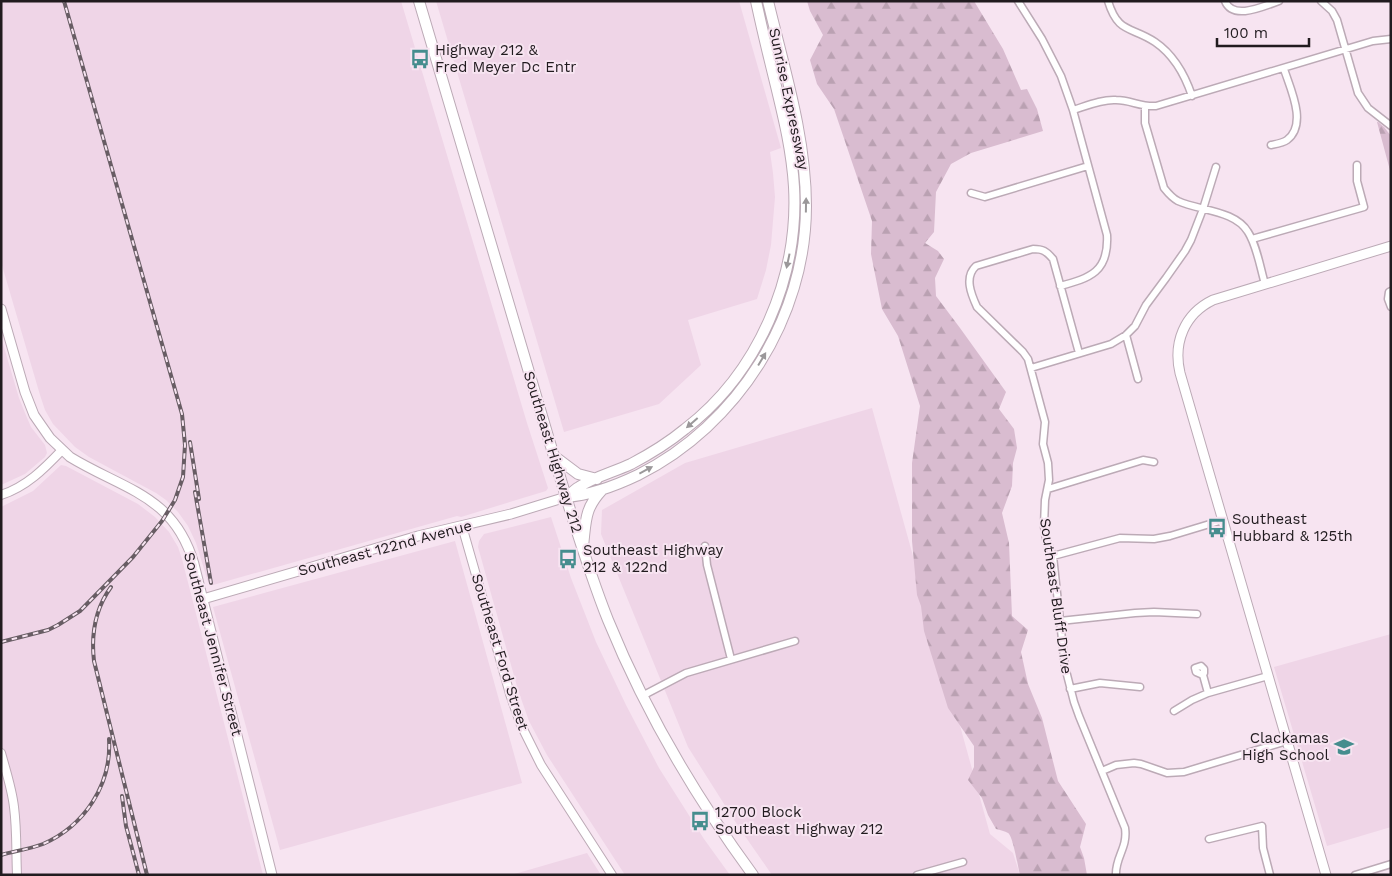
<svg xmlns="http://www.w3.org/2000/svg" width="1392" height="876" viewBox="0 0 1392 876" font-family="'Work Sans',sans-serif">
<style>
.built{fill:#efd5e7}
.forest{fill:url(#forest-firs)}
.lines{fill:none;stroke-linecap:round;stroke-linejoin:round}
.minor-casing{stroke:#bcaab6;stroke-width:9}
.tertiary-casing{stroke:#bcaab6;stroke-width:10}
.secondary-casing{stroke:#bcaab6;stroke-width:11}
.primary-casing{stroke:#bcaab6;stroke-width:12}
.trunk-casing{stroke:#bcaab6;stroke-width:12}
.minor{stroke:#fff;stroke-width:6}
.tertiary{stroke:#fff;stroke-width:8}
.secondary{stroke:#fff;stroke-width:9}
.primary{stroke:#fff;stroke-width:10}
.trunk{stroke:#fff;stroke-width:10}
.rail-casing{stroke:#685d64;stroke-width:4}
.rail{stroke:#f7e4f1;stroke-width:2;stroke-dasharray:5.5;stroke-linecap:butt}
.oneway{fill:#9b989a}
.labels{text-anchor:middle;stroke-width:4;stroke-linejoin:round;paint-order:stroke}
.poi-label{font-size:15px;fill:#211b1f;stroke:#f7e4f1;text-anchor:start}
.street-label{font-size:15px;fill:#211b1f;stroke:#f7e4f1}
</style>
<defs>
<pattern id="forest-firs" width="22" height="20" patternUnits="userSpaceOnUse" patternTransform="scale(1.25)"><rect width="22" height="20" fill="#d9bcd0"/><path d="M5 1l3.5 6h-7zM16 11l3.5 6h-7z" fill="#baa1b2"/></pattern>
</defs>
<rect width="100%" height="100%" fill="#f7e4f1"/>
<path class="built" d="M1,1H401L527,423L548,488L546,491L461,517L457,516L213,585L208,582L196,543L188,526L178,512L166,500L156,493L89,457L75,447L53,424L45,410L40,395L1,262Z
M436,1H739L781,148L770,152L773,173L775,197L771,245L766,270L757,299L688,320L701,365L659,404L564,432Z
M1,337L19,398L25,413L31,427L45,445L47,453L45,457L25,474L1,485Z
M872,408L990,834L1013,853L1020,875H772L738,826L688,747L601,534L602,510L685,463Z
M61,465L66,466L138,504L155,517L169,532L178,547L182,559L263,875H1V507L33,491Z
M551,517L571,578L596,642L626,705L659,768L704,839L730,875H625L547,755L529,721L518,690L478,547L479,541L484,534Z
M455,541L522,783L280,850L213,607Z
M1391,634V827L1327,846L1274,667Z
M587,853L601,875H511Z"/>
<path class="forest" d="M807,1H974L1003,49L1021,90L1027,89L1037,109L1043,131L971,153L951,164L936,192L934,232L925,243L938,251L944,259L935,278L936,296L960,328L1006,392L999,409L1014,429L1017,448L1013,463L1012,486L1002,513L1009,543L1012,616L1028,630L1021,652L1028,684L1042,718L1058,781L1086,824L1080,847L1084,858L1087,875H1020C1018,867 1013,836 1008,833C1005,831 1000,830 996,829L988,815L982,798L968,780L974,767V746L948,708L924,631L921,606L917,595L912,541V463L920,406L898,336L882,309L871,254L872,221L834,109L817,84L810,60L823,35L810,11Z
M1377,122H1378L1384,127L1391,136V174Z"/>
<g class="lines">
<defs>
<path id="minor" d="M1018,1L1042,39L1061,76L1073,110L1107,235C1109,272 1090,278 1060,286
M1108,1C1118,34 1131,26 1155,42C1174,55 1185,75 1192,96
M1225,1C1233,21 1264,6 1279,1
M1321,1L1332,11L1337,20L1358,93L1368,108L1391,126
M1145,107V123L1164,188C1168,193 1172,198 1178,201C1200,211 1235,210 1248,232C1257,246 1260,267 1265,284
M1073,110C1086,106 1102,99 1116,100C1131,100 1140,107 1156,106L1373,41L1391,39
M1271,145C1276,144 1283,143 1287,140C1308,124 1290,88 1284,69
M971,193L985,197L1088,166
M1252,239L1364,207L1357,181V165
M1391,291L1389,292L1388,299L1391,307
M1126,335L1138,379
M1079,353L1053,259C1046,251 1043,249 1033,249L976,266C964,277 971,294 977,307L1023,352L1028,359L1045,422L1043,444L1048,463L1049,480L1045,500L1044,526L1046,539L1053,556L1065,667L1074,702L1079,716L1125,828C1128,848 1115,857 1116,875
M1031,368L1111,344L1126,335L1135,326L1146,305L1166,278L1185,251L1191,240L1203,209L1216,167
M1048,489L1143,460L1154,462
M705,546L707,565L731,659
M1053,556L1120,538L1154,539L1170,536L1223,520
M1060,621L1135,613L1154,612L1197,614
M1203,675L1196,672L1195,668L1201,666L1204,669V673L1203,675L1208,693
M1070,689L1100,683L1140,687
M642,696L686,673L795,641
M1174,711L1192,700L1208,693L1268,676
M1102,771L1116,765L1134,763L1141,764L1167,773L1184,772L1287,741
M1209,839L1262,826L1263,848L1270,875
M917,875L963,862
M1355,875L1391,864"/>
<path id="tertiary" d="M1,495C26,487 44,469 62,450
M462,526L510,694L521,725L541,765L612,875
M1,753C6,771 12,789 14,807C17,830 16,852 17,875"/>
<path id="secondary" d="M1,309L25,392L34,415L50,438L70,457C124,490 174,495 194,564L272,875
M203,599L418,536L511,514L566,497
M1326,875L1180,373C1173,343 1184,314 1213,300L1391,246"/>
<path id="primary" d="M419,1L566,497"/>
<path id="trunk" d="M554,456L578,474L597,479
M566,497C592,495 615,486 638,475C738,425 806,317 806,206C806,137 784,68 768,1
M566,497C579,538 592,580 608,620C645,711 695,796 753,875
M567,497C571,493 575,489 579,487C594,477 614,472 631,464C650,454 668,443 685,429C758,373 799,278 794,187C792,152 784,119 776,86C769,58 762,29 756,1
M583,546C586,522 584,509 602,490"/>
</defs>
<use href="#minor" class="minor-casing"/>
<use href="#tertiary" class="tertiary-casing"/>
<use href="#secondary" class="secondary-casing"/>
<use href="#primary" class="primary-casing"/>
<use href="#trunk" class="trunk-casing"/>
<use href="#minor" class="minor"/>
<use href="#tertiary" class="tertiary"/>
<use href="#secondary" class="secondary"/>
<use href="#primary" class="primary"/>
<use href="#trunk" class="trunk"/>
<defs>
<path id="rail" d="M190,442L199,499
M195,492L211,583
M111,587C95,609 91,635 94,661L147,875
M1,642L48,630L58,625L80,611L133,557L162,521L175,500L183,477L185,445L182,414L64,1
M122,796L126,826L139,875
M1,855C15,851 30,849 43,844C84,826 112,785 109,739"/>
</defs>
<use href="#rail" class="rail-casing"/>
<use href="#rail" class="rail"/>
</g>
<defs><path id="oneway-solid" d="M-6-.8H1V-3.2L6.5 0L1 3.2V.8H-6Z" transform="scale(1.25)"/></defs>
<g class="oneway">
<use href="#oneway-solid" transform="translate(806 205) rotate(-89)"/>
<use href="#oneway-solid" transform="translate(788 261) rotate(102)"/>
<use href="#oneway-solid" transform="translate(762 359) rotate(-59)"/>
<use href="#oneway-solid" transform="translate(692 423) rotate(139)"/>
<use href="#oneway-solid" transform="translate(646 470) rotate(-28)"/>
</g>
<defs>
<symbol id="bus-bare" viewBox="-9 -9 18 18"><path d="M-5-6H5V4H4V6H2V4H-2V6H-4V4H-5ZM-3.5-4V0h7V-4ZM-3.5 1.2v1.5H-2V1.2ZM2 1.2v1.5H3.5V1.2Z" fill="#458d8e" stroke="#f7e4f1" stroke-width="2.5" paint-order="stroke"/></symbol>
<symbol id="school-bare" viewBox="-9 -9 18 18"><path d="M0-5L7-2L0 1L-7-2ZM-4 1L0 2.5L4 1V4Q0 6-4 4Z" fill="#458d8e" stroke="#f7e4f1" stroke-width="2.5" paint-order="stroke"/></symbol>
</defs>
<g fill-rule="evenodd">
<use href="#bus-bare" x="406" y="45" width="28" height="28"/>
<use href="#bus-bare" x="1203" y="514" width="28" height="28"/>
<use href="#bus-bare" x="554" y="545" width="28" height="28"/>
<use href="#school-bare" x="1330" y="733" width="28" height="28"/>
<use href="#bus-bare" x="686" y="807" width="28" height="28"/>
</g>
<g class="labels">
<g class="poi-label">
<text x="435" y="55">Highway 212 &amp;<tspan x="435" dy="17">Fred Meyer Dc Entr</tspan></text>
<text x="1232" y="524">Southeast<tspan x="1232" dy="17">Hubbard &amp; 125th</tspan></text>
<text x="583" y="555">Southeast Highway<tspan x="583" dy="17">212 &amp; 122nd</tspan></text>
<text x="1329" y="743" text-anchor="end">Clackamas<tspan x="1329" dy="17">High School</tspan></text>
<text x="715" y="817">12700 Block<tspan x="715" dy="17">Southeast Highway 212</tspan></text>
</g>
<g class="street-label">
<text transform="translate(789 99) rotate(78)" y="5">Sunrise Expressway</text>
<text transform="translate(553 452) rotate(73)" y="5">Southeast Highway 212</text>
<text transform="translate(385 548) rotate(-15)" y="5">Southeast 122nd Avenue</text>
<text transform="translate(1056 596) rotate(82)" y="5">Southeast Bluff Drive</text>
<text transform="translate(213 644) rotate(75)" y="5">Southeast Jennifer Street</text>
<text transform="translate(500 652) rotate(73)" y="5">Southeast Ford Street</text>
</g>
</g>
<rect width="1392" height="876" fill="none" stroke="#211b1f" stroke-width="5"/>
<path d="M1217 38v8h92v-8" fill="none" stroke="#211b1f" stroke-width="2.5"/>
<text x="1224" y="38" font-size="15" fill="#211b1f" stroke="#f7e4f1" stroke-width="4" paint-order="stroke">100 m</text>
</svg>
